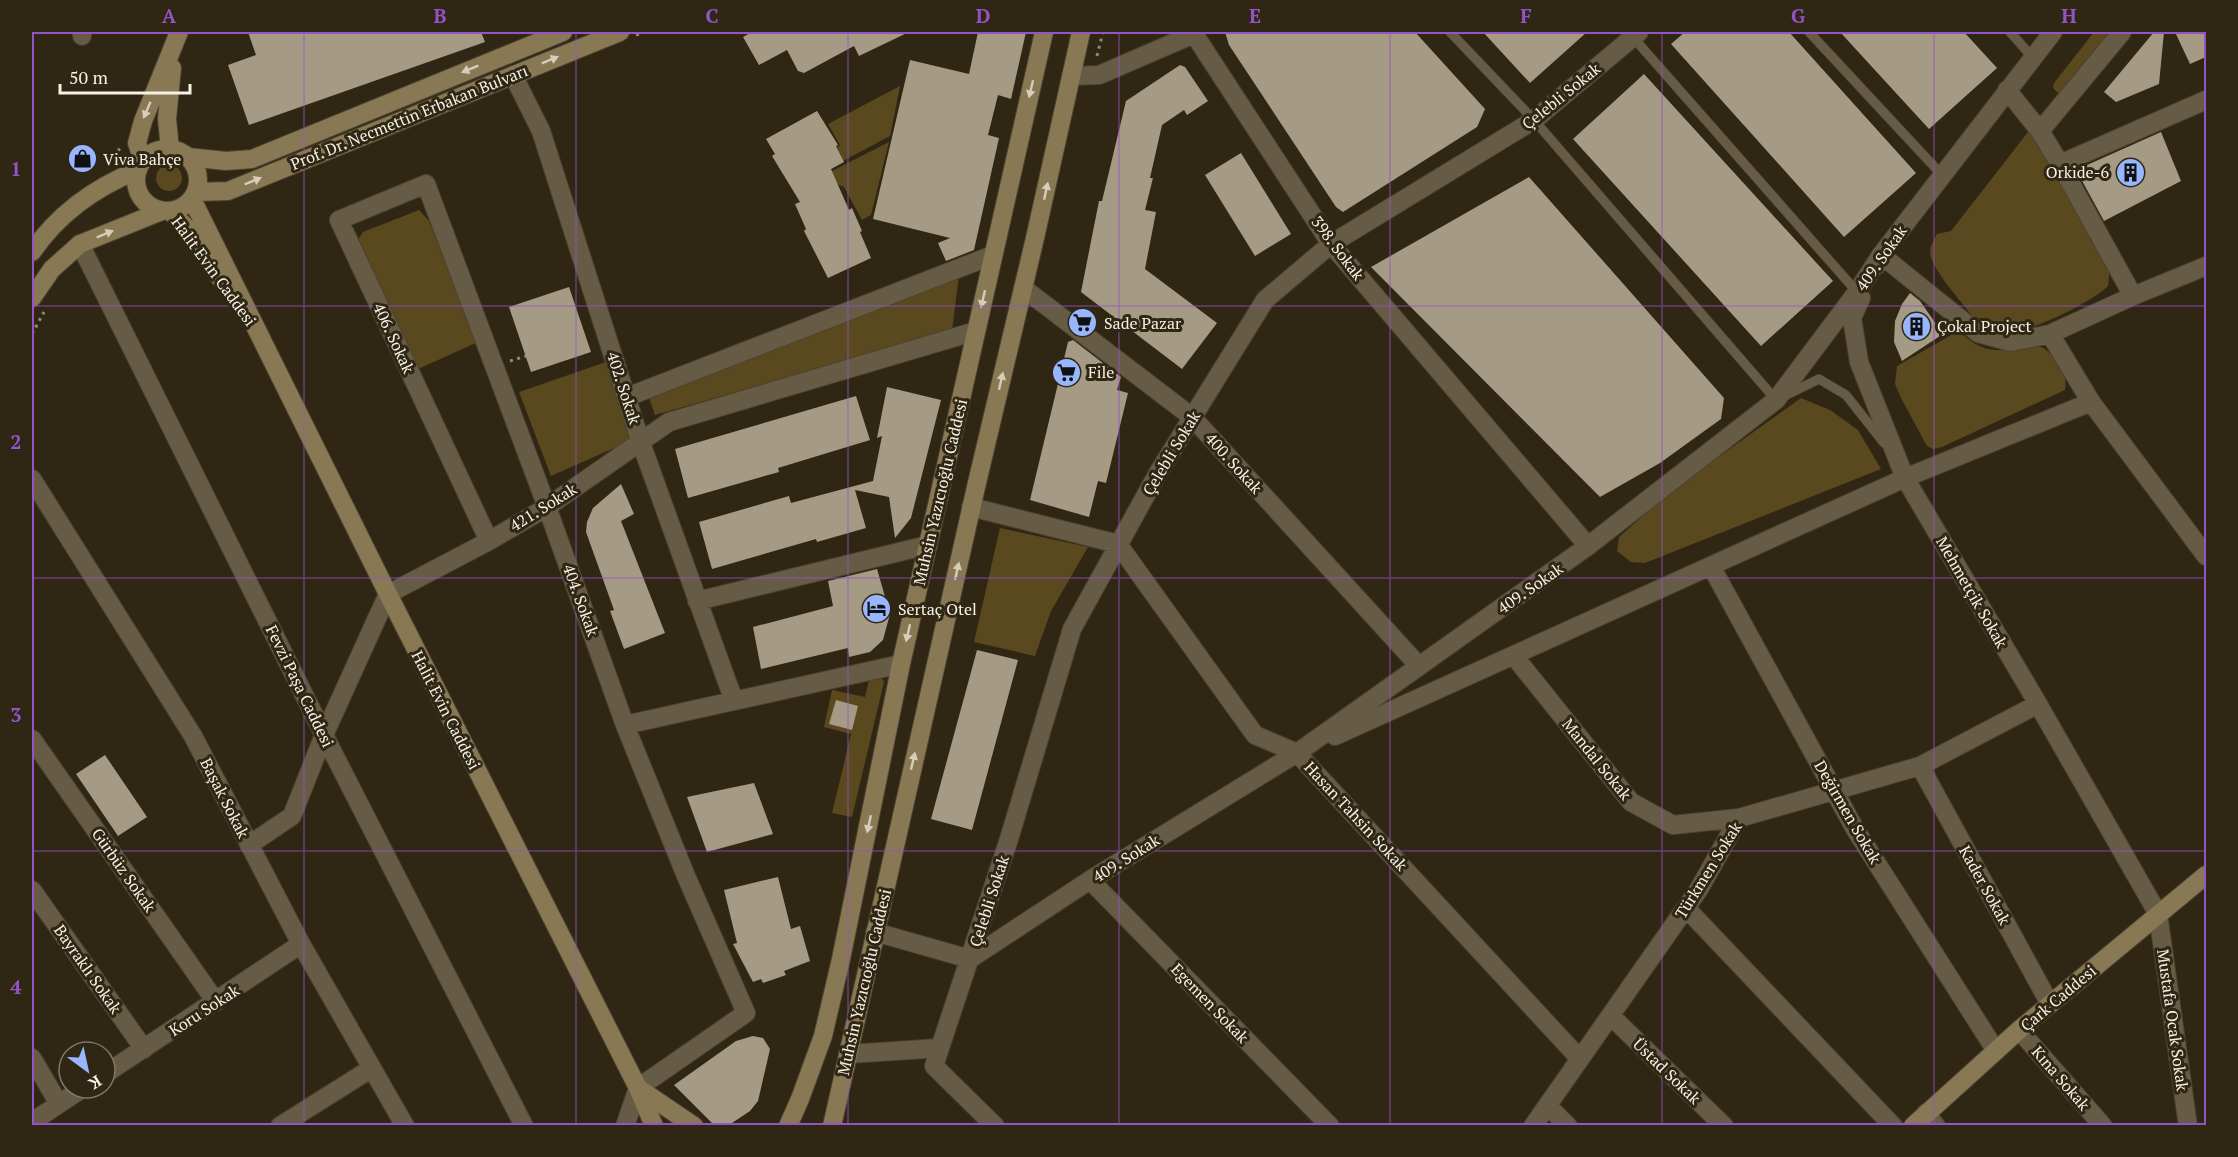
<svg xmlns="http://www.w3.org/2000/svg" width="2238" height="1157" viewBox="0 0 2238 1157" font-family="'PT Serif',serif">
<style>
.green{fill:#5a481f}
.building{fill:#a59b84}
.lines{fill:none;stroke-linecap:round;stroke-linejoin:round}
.lane-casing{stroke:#4b4331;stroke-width:10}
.street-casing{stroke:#4b4331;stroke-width:20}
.secondary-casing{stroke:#4b4331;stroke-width:20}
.path{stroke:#91897a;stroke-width:3;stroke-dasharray:3 4.5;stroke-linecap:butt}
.lane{stroke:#665c45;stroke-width:9}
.street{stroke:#665c45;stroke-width:18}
.secondary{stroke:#897854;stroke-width:18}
.oneway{fill:#d6cdba}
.grid{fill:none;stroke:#9453c7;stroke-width:1.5;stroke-opacity:0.55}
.labels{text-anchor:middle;stroke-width:6;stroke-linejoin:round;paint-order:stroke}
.street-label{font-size:16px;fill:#f7f1e5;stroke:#2f2714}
.poi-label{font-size:16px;fill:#f7f1e5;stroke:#2f2714;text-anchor:start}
.neatline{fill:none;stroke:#9453c7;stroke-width:2}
.grid-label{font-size:20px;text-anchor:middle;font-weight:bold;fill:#9453c7}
</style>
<rect width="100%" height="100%" fill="#2f2714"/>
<path class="green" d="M2094,32H2118L2061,96L2053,88L2054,83Z
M900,86L890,136L843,161L837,147L840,145L828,124Z
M2028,132H2033L2110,269L2108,286C2095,300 2035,330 2016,331C2003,333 1986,329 1976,321C1965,305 1931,270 1930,252C1930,246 1934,240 1937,234L1951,231Z
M889,142L871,215L862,220L844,187L835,183L828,173Z
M156 178a13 13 0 1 1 26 0a13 13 0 1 1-26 0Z
M419,210L429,221L478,342L416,370L360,249L359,238L363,232Z
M959,275L952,331L655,415L648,395Z
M1958,331C1970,340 1980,350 1996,350C2025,351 2038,332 2058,364C2064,374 2067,378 2065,390L1942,447L1933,449L1927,446L1901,398L1895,384L1897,366Z
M609,361L632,440L551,476L519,392Z
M1801,398L1830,410L1858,430L1881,469L1645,563L1631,562L1617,551L1619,537L1671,491Z
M1000,528L1088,547L1051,611L1035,656L974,642Z
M870,676H880L884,682L852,817L832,813L851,734L824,727L832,690L865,697Z"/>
<path class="building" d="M248,32H481L485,42L249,125L228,65L256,55Z
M752,32H909L859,56L854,46L804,73L798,71L787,50L759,65L743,37Z
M978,32H1026L1011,99L998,95L988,135L999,138L974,250L946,261L938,243L950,238L873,219L910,60L969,74Z
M1225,32H1415L1485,109L1477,127L1343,212L1336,207L1229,45Z
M1483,32H1587L1530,83Z
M1685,32H1789L1916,173L1844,237L1671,44Z
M1840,32H1964L1997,68L1929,129Z
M2154,32H2164L2159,84L2116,102L2104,92Z
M2175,32H2206V57L2190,64Z
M1180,65L1185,67L1208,101L1187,115L1184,110L1162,125L1150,178H1153L1145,210L1156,212L1145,269L1217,323L1182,369L1081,292L1099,201H1102L1126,101Z
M1644,74L1833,281L1761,346L1573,139Z
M817,111L838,145L836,146L844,162L831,169L849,210L852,208L862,231L860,232L871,258L828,278L804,231L806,229L795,204L800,202L772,156L775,154L766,139Z
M2161,132L2181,181L2104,221L2080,177L2087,165Z
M1241,153L1291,234L1255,256L1205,175Z
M1529,177L1724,398L1721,419L1660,463L1600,497L1371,267Z
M569,287L591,352L531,372L509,307Z
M1910,293L1920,301L1943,334L1902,361L1894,342L1895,321L1902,304Z
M1073,340L1121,377L1117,390L1128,393L1106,483L1098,481L1089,517L1030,500L1068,342Z
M887,387L941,400L911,518L895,538L889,497L855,490L866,528L817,542L816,539L712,569L699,522L789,496L791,503L873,481L882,436L877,438Z
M856,396L870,440L778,468L779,472L688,498L675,449Z
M621,484L634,514L621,521L665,633L624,649L610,611L614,610L586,532L587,522L593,508Z
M877,569L890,614L883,640L870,652L849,657L848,648L761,669L753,627L833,606L828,581Z
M977,650L1018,660L972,830L931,819Z
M836,700L858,706L852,730L829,724Z
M105,755L147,817L118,836L76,774Z
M754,783L773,834L707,852L687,797Z
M778,877L791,929L800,926L810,961L784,971L786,975L763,983L761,979L753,982L733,944L737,943L724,890Z
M753,1036L763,1038L770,1049L758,1101L750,1111L732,1123L726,1125H714L674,1085L736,1041Z"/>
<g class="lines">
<defs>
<path id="lane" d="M1450,32L1534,120L1776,400L1819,379L1846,395L1884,443
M1809,32L1942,175
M2010,32L2033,58
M1631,35L1857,292"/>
<path id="street" d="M82,32V36
M513,75L541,131L641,443L734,701
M1071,76L1099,75L1194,34L1331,244L1588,546
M2007,90L2040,131L2060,164L2133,296
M2040,131L2122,32
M2060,164L2206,100
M80,244L324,735L524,1126
M1877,265L1881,255L1978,333L2011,342L2050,334L2133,296L2206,266
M1023,288L1192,417L1419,666
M1861,298L1852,318L1859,362L1905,478L2038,704L2158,914L2188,1126
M2050,334L2091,402L2206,556
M627,397L993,255
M32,479L193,736L301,944L405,1126
M971,507L1118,544L1255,735L1297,753L1580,1059
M489,541L339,220L426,184L547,507L625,725L686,876L746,1013L638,1088L625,1126
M1711,566L1855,829L1996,1051
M697,601L928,545
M1514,656L1631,802L1673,825L1739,818
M625,725L901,664
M1335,736L1905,478L2091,402
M32,739L216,1002
M1920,766L2050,1004
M249,845L292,816L324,735L388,594L489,541L547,507L669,422L976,331
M1090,880L1330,1126
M32,890L144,1049
M1686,908L1893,1126
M875,932L970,959L1090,880L1297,753L1588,546L1776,400L1857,292L1881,255L2053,32
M1611,1016L1724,1126
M2019,1030L2103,1126
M848,1054L940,1048
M32,1058L59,1104
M105,1074L301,944
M1548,1106L1568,1126
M1926,1113L1936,1126
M32,1122L83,1088
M280,1126L372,1068
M995,1126L934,1066L1009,839L1072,629L1158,473L1265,300L1331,244L1534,120L1639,32
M1533,1126L1699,889L1739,818L1920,766L2038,704"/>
<path id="secondary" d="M170,149L167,119L172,68
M136 180a31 31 0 1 1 62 0a31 31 0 1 1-62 0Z
M188,157L226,161L252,159L563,32
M143,161L137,143L143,121L179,32
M196,192L228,191L620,32
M192,199L388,594L638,1088L654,1126
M170,211L187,228L220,278
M32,252C58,214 96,187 138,170
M32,298L52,269L80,244L162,211
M638,1088L694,1126
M788,1126L800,1099L823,1036L841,959L901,664L1044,32
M832,1126L976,487L1035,238L1081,32
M1913,1126L2019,1030L2206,875"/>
</defs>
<use href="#lane" class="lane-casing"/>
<use href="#street" class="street-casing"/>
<use href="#secondary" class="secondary-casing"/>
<path class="path" d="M636,35L645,32
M1097,56L1103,32
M109,163L121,147
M32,334L44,312
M510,361L526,356"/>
<use href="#lane" class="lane"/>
<use href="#street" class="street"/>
<use href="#secondary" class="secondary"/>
</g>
<defs><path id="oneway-solid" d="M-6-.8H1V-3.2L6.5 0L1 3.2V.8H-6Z" transform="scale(1.5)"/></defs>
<g class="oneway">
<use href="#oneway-solid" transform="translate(550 60) rotate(-22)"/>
<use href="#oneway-solid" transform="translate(470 69) rotate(158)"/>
<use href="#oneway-solid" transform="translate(1031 89) rotate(103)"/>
<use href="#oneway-solid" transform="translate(147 110) rotate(113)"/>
<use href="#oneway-solid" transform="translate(253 181) rotate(-22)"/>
<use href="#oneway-solid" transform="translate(1046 191) rotate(-78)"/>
<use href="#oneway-solid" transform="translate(105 234) rotate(-23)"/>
<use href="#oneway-solid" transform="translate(983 299) rotate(103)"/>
<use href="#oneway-solid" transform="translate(1001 381) rotate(-77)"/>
<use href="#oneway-solid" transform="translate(957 571) rotate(-77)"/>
<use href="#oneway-solid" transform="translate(908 633) rotate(103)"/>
<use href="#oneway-solid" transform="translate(913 761) rotate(-77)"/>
<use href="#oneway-solid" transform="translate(869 824) rotate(102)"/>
</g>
<path class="grid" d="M304,32V1126M576,32V1126M848,32V1126M1119,32V1126M1390,32V1126M1662,32V1126M1934,32V1126M32,306H2206M32,578H2206M32,851H2206"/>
<defs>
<symbol id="shop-disc" viewBox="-11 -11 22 22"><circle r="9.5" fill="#98b6fd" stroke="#2f2714"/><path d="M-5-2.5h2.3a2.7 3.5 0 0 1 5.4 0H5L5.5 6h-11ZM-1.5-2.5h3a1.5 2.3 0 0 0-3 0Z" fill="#111"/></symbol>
<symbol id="building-disc" viewBox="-11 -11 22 22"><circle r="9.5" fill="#98b6fd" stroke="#2f2714"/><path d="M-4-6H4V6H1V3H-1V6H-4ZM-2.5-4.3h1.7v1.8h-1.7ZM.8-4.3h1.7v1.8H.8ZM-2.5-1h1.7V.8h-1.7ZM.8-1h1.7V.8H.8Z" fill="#111"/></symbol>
<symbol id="supermarket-disc" viewBox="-11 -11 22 22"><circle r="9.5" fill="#98b6fd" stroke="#2f2714"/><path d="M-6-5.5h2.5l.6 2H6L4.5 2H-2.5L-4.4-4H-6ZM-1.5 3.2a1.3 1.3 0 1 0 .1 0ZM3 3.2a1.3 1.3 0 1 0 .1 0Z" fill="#111"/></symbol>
<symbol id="hotel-disc" viewBox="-11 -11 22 22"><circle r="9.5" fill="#98b6fd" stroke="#2f2714"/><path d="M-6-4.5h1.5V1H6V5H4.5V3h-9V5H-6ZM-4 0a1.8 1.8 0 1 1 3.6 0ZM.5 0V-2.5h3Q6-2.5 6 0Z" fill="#111"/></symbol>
</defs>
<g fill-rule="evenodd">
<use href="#shop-disc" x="66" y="142" width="33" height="33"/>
<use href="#building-disc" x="2114" y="156" width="33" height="33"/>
<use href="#supermarket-disc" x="1066" y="306" width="33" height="33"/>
<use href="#building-disc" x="1900" y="310" width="33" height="33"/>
<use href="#supermarket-disc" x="1050" y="356" width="33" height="33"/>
<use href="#hotel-disc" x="860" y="592" width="33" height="33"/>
</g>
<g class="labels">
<g class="street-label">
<text transform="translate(1561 96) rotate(-39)" y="6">Çelebli Sokak</text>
<text transform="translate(409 117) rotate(-22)" y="6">Prof. Dr. Necmettin Erbakan Bulvarı</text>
<text transform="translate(1338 248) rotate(53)" y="6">398. Sokak</text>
<text transform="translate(1881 258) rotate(-55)" y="6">409. Sokak</text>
<text transform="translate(214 271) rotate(54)" y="6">Halit Evin Caddesi</text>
<text transform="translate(394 338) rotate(65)" y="6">406. Sokak</text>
<text transform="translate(624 388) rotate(72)" y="6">402. Sokak</text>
<text transform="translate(1171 453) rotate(-59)" y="6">Çelebli Sokak</text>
<text transform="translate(1234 463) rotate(48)" y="6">400. Sokak</text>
<text transform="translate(940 492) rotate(-77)" y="6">Muhsin Yazıcıoğlu Caddesi</text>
<text transform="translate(543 507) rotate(-32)" y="6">421. Sokak</text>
<text transform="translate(1530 588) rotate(-35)" y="6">409. Sokak</text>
<text transform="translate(1972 592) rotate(60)" y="6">Mehmetçik Sokak</text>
<text transform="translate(581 600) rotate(70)" y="6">404. Sokak</text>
<text transform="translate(300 686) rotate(64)" y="6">Fevzi Paşa Caddesi</text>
<text transform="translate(446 710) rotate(63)" y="6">Halit Evin Caddesi</text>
<text transform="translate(1597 759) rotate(51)" y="6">Mandal Sokak</text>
<text transform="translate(225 798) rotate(63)" y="6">Başak Sokak</text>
<text transform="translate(1848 812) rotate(60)" y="6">Değirmen Sokak</text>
<text transform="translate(1356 816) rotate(47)" y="6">Hasan Tahsin Sokak</text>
<text transform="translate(1126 858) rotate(-32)" y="6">409. Sokak</text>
<text transform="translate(124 870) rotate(55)" y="6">Gürbüz Sokak</text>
<text transform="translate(1708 870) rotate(-58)" y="6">Türkmen Sokak</text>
<text transform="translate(1985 885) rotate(61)" y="6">Kader Sokak</text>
<text transform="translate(989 901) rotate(-72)" y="6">Çelebli Sokak</text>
<text transform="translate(88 969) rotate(55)" y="6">Bayraklı Sokak</text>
<text transform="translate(864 982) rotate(-77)" y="6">Muhsin Yazıcıoğlu Caddesi</text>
<text transform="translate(2058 998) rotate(-40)" y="6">Çark Caddesi</text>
<text transform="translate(1210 1003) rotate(46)" y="6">Egemen Sokak</text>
<text transform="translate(204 1010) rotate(-33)" y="6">Koru Sokak</text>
<text transform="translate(2173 1020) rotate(82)" y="6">Mustafa Ocak Sokak</text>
<text transform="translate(1667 1071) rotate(44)" y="6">Üstad Sokak</text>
<text transform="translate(2061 1078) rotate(49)" y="6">Kına Sokak</text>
</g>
<g class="poi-label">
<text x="103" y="165">Viva Bahçe</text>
<text x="2109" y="178" text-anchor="end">Orkide-6</text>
<text x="1104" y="329">Sade Pazar</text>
<text x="1937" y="332">Çokal Project</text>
<text x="1088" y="378">File</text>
<text x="898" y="615">Sertaç Otel</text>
</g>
</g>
<rect width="2238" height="1157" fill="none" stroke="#2f2714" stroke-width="66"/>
<g transform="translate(87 1070) rotate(147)"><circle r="28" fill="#2f2714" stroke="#7f7868" stroke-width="1.5"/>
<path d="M0-4.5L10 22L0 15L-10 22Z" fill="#98b6fd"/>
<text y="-9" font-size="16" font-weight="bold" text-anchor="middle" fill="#f7f1e5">K</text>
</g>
<path d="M60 84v9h130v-9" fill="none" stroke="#f7f1e5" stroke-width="3"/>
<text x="69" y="84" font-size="18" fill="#f7f1e5" stroke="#2f2714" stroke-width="4.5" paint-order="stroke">50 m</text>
<rect x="33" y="33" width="2172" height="1091" class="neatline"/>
<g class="grid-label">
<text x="169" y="23">A</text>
<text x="440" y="23">B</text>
<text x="712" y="23">C</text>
<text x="983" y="23">D</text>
<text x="1255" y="23">E</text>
<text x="1526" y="23">F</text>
<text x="1798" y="23">G</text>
<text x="2069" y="23">H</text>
<text x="16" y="176">1</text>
<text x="16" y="449">2</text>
<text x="16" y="722">3</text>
<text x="16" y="994">4</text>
</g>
</svg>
